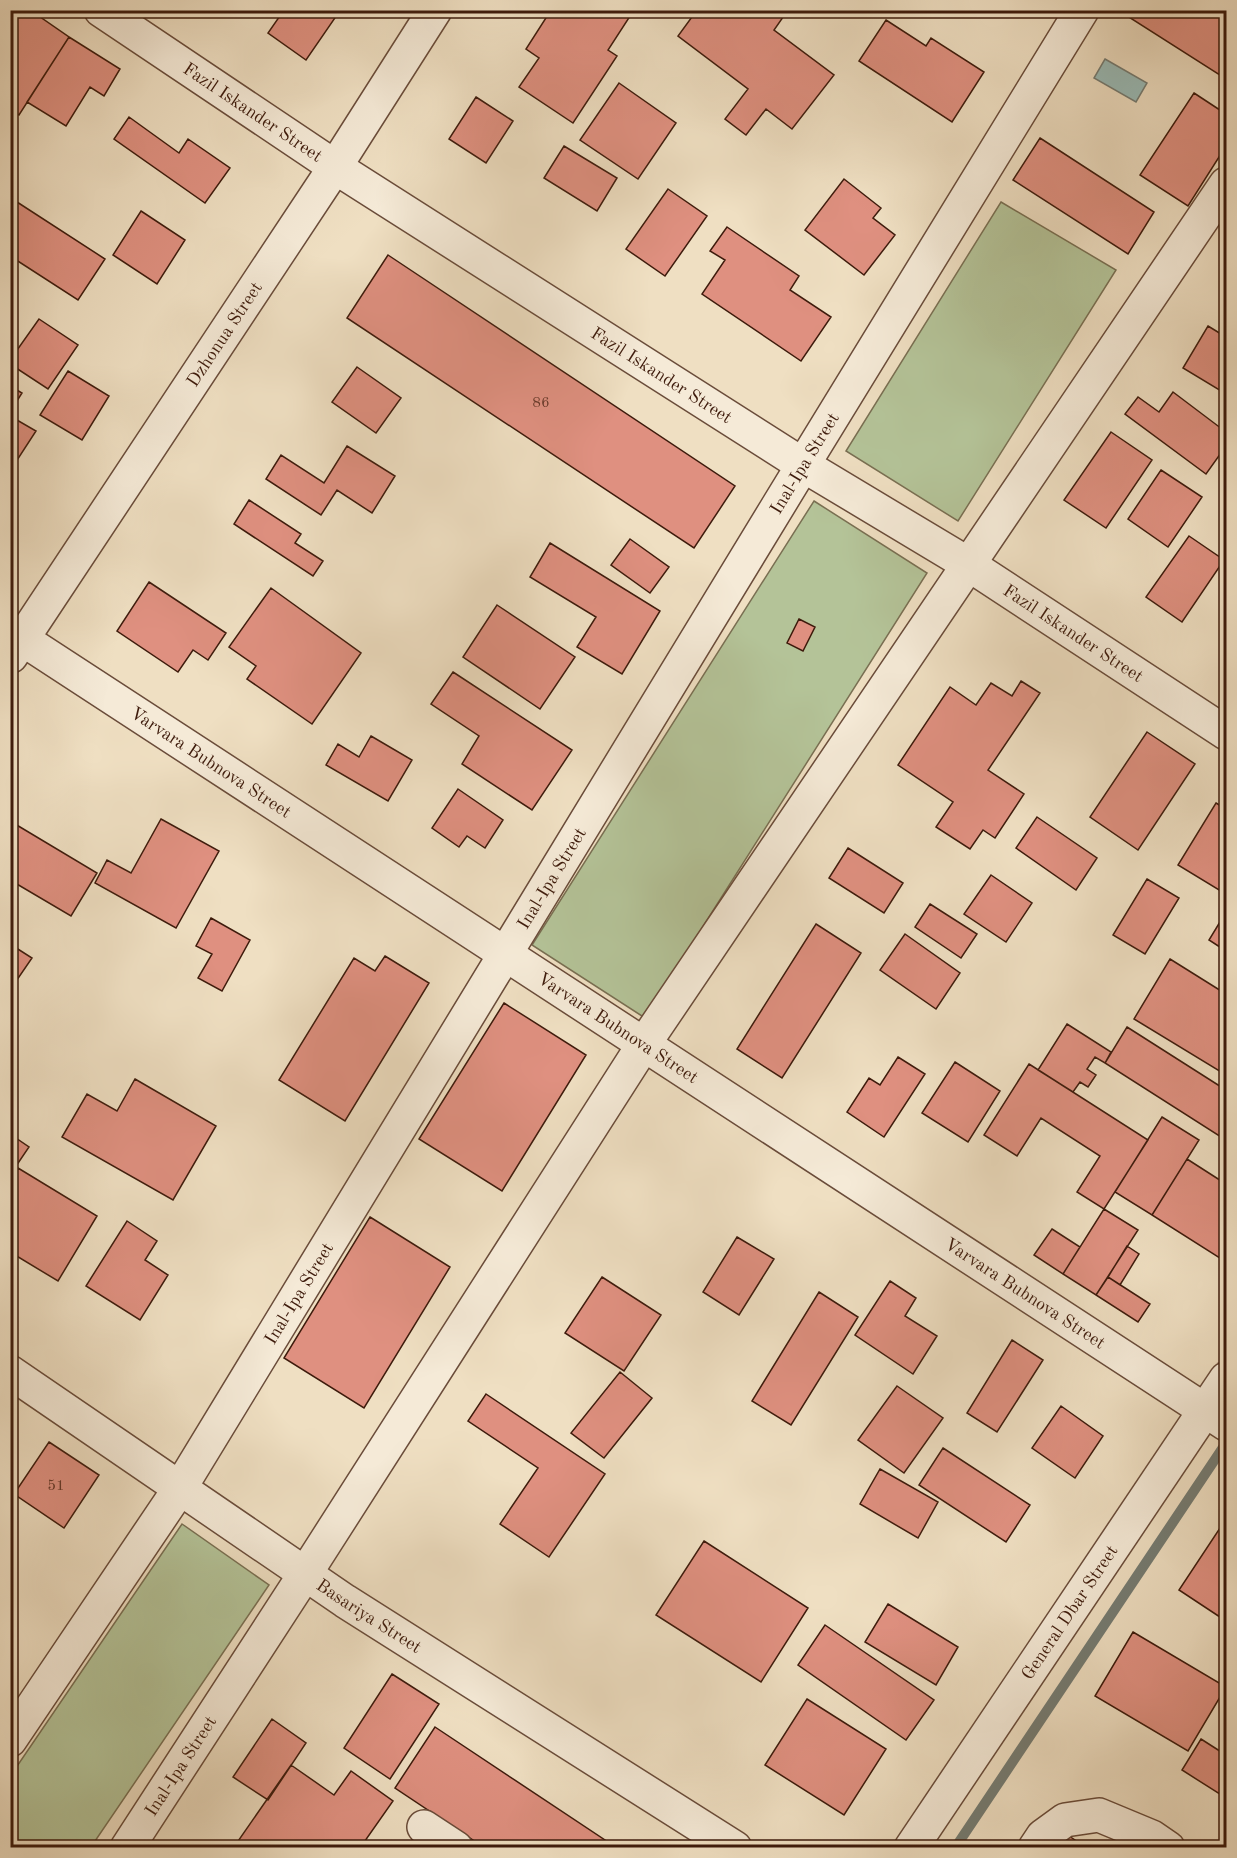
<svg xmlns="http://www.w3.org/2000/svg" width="1237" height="1858" viewBox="0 0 1237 1858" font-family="'Old Standard TT',serif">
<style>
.green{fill:#b4c398;stroke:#796f52;stroke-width:1.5}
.water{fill:#9abcb8;stroke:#757c73;stroke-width:1.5}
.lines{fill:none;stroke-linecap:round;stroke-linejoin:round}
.stream{stroke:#757c73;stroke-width:10}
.building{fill:#df9080;stroke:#3e1b0c;stroke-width:1.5}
.minor-casing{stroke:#6a4c3a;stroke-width:36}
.minor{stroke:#f5ead7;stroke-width:33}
.labels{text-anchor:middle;stroke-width:5;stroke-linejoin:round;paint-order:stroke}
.number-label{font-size:15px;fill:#663829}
.street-label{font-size:18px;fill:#3e1b0c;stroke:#f5ead7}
</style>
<rect width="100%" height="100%" fill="#efdfc2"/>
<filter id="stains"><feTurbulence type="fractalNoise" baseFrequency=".00333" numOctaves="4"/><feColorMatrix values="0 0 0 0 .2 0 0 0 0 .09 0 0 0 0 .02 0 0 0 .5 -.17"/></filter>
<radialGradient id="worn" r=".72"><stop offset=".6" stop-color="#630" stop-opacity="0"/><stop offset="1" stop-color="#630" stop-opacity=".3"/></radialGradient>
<path class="green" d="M1001,202L1116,270L958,521L846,451Z
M814,501L927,573L645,1018L532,945Z
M182,1524L269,1585L91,1847H11V1775Z"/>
<path class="water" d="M1105,59L1147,83L1136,102L1094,78Z"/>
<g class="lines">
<path class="stream" d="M955,1848L1226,1443"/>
</g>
<path class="building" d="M10,10H30L69,37L19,115L10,110V29L12,27Z
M284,10H331L337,15L306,60L268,33Z
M551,10H634L608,50L617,56L573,123L519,87L539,58L526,49Z
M697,10H788L774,30L834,75L792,129L766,109L746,135L725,119L748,89L678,36Z
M1126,10H1226V79L1124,14Z
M886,20L926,46L931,38L984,72L952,122L859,61Z
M69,37L120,69L104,96L90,87L66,126L27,102Z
M619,83L676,123L638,179L580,140Z
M1194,93L1226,114V146L1188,206L1140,175Z
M476,97L513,121L486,163L449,139Z
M129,117L179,153L188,139L230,168L205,203L114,139Z
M1040,138L1154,212L1128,254L1013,180Z
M564,146L617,178L597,211L544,178Z
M844,179L881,208L873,218L895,235L864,275L805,230Z
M668,189L707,216L665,276L626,249Z
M17,202L105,259L78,300L10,256V213Z
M141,211L185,240L157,284L113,255Z
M727,227L799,276L790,290L831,317L801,361L702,294L725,260L710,251Z
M388,255L735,486L694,548L347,318Z
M39,319L78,345L48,389L10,364V360Z
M1208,326L1226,337V394L1183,368Z
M357,367L401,398L376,433L332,402Z
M68,371L109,396L82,440L40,415Z
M10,386L22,393L10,412Z
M1173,392L1226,432V446L1206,474L1125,414L1138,397L1159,412Z
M10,416L36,431L10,471Z
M1111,432L1152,460L1106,528L1064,500Z
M347,446L395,476L372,513L337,490L321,515L266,479L281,455L324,483Z
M1161,470L1202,497L1168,547L1128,519Z
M249,500L301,534L295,543L323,561L313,576L234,524Z
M1189,536L1224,560L1182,622L1146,597Z
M630,539L669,567L650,593L611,565Z
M550,543L660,611L622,674L577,647L596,617L530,577Z
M149,582L226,633L208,660L193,650L178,672L117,631Z
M271,588L361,653L312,724L247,679L256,666L229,647Z
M497,605L575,657L540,709L463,657Z
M799,619L815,627L803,651L787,643Z
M453,672L572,750L532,810L462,764L479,736L431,704Z
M1021,681L1040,693L988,770L1024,794L995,838L983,830L970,849L936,827L953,802L898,765L950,687L976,705L991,683L1012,696Z
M1147,732L1195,764L1138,850L1090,817Z
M371,736L412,760L388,801L326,765L338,744L359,757Z
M458,789L503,820L485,848L467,836L459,847L432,828Z
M1216,803L1226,809V889L1224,893L1178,865Z
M1037,817L1097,858L1076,890L1016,848Z
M161,819L219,851L176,928L95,883L107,860L131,873Z
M10,821L97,873L71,916L10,880Z
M848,848L903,883L884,913L829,878Z
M991,875L1032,903L1006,942L964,914Z
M1147,879L1179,898L1145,954L1113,935Z
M930,904L977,934L961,958L915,927Z
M1226,912V951L1209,940Z
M211,918L250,940L222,991L198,978L212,954L196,946Z
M816,924L861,953L782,1078L737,1049Z
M905,934L960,973L936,1009L880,970Z
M10,944L32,958L10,990Z
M385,956L429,983L345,1121L279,1080L354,958L375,971Z
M1170,959L1226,994V1075L1134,1019Z
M504,1003L586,1055L502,1191L419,1139Z
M1067,1024L1111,1052L1105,1063L1095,1057L1087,1069L1096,1075L1088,1087L1080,1082L1073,1092L1038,1070Z
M1127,1027L1226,1090V1129L1221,1137L1105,1063Z
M898,1057L925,1074L884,1137L847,1112L869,1078L880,1085Z
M955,1062L1000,1091L968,1142L922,1113Z
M1029,1064L1148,1140L1104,1209L1077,1192L1100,1156L1041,1118L1017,1156L984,1135Z
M135,1079L216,1126L173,1200L62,1137L87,1094L117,1111Z
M1162,1117L1199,1140L1152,1215L1115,1192Z
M10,1134L29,1147L10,1175Z
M1187,1159L1226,1184V1262L1152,1215Z
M18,1168L97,1216L58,1281L10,1252V1181Z
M1104,1209L1138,1230L1096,1295L1063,1274Z
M370,1217L450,1267L364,1408L284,1358Z
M127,1221L157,1241L145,1260L168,1275L140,1320L86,1286Z
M1052,1229L1080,1247L1063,1274L1034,1255Z
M737,1237L774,1259L739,1315L703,1292Z
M1127,1246L1139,1254L1120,1285L1108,1277Z
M602,1277L661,1315L624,1371L565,1333Z
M1108,1277L1150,1304L1138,1322L1096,1295Z
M890,1281L916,1298L905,1316L937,1336L913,1374L855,1335Z
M819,1292L858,1317L791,1425L752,1401Z
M1012,1340L1043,1360L997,1432L967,1413Z
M620,1372L652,1398L604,1458L571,1433Z
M897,1386L943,1418L904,1473L858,1440Z
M486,1394L605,1474L549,1557L500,1524L538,1468L468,1421Z
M1061,1406L1103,1436L1075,1478L1032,1448Z
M49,1442L99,1475L64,1528L14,1494Z
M943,1448L1030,1505L1006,1542L919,1485Z
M880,1469L938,1502L918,1538L860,1504Z
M1220,1528L1226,1532V1621L1179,1590Z
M704,1541L808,1608L761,1682L656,1615Z
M888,1604L958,1647L936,1685L865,1642Z
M825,1625L934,1700L906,1740L798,1665Z
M1133,1632L1226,1687L1188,1751L1095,1696Z
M392,1674L439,1704L390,1779L344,1748Z
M807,1699L886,1749L844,1815L765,1765Z
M272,1719L306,1743L268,1800L233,1777Z
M435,1727L617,1848H485L395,1788Z
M1201,1739L1226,1755V1798L1182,1770Z
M291,1765L334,1795L351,1771L393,1801L360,1848H241L236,1844Z
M1060,1830L1087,1848H1047Z"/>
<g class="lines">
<defs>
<g id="minor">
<path id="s1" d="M101,10L335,167L803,465L968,564L1226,733"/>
<path id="s2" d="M10,631L1226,1424"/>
<path id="s3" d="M11,656L335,167L435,10"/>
<path id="s4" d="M10,1372L345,1601L735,1848"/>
<path id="s5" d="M10,1740L180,1488L803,465L1082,10"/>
<path d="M424,1827L456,1848"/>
<path id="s6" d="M127,1848L305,1574L644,1044L1226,184"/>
<path id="s7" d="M911,1848L1226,1379"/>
<path d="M1035,1848L1043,1836L1065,1820L1099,1815L1152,1837L1168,1848"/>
</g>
</defs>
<use href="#minor" class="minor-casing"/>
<use href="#minor" class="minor"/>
</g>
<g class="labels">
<g class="number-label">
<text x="541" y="407">86</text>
<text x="56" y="1490">51</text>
</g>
<g class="street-label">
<text dy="6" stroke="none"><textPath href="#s1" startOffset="183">Fazil Iskander Street</textPath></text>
<text dy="6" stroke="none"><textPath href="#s3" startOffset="386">Dzhonua Street</textPath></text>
<text dy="6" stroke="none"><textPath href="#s1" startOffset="669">Fazil Iskander Street</textPath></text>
<text dy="6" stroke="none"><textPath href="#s5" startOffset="1504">Inal-Ipa Street</textPath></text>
<text dy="6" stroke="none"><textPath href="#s1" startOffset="1155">Fazil Iskander Street</textPath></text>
<text dy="6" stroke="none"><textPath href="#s2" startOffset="240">Varvara Bubnova Street</textPath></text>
<text dy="6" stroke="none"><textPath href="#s5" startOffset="1018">Inal-Ipa Street</textPath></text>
<text dy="6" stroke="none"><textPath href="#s2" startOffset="726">Varvara Bubnova Street</textPath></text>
<text dy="6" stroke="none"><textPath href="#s5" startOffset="532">Inal-Ipa Street</textPath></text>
<text dy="6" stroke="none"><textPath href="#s2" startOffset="1212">Varvara Bubnova Street</textPath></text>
<text dy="6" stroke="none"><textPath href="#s7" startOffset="284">General Dbar Street</textPath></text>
<text dy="6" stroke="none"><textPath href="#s4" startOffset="434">Basariya Street</textPath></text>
<text dy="6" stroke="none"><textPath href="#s6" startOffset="98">Inal-Ipa Street</textPath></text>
</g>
</g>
<rect width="1237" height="1858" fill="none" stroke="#efdfc2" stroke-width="36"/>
<rect x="12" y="12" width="1213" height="1834" fill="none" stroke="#3e1b0c" stroke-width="3"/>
<rect x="18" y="18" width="1201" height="1822" fill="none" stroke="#3e1b0c" stroke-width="1.5"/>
<rect width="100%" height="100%" filter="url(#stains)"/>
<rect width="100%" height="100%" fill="url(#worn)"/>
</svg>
